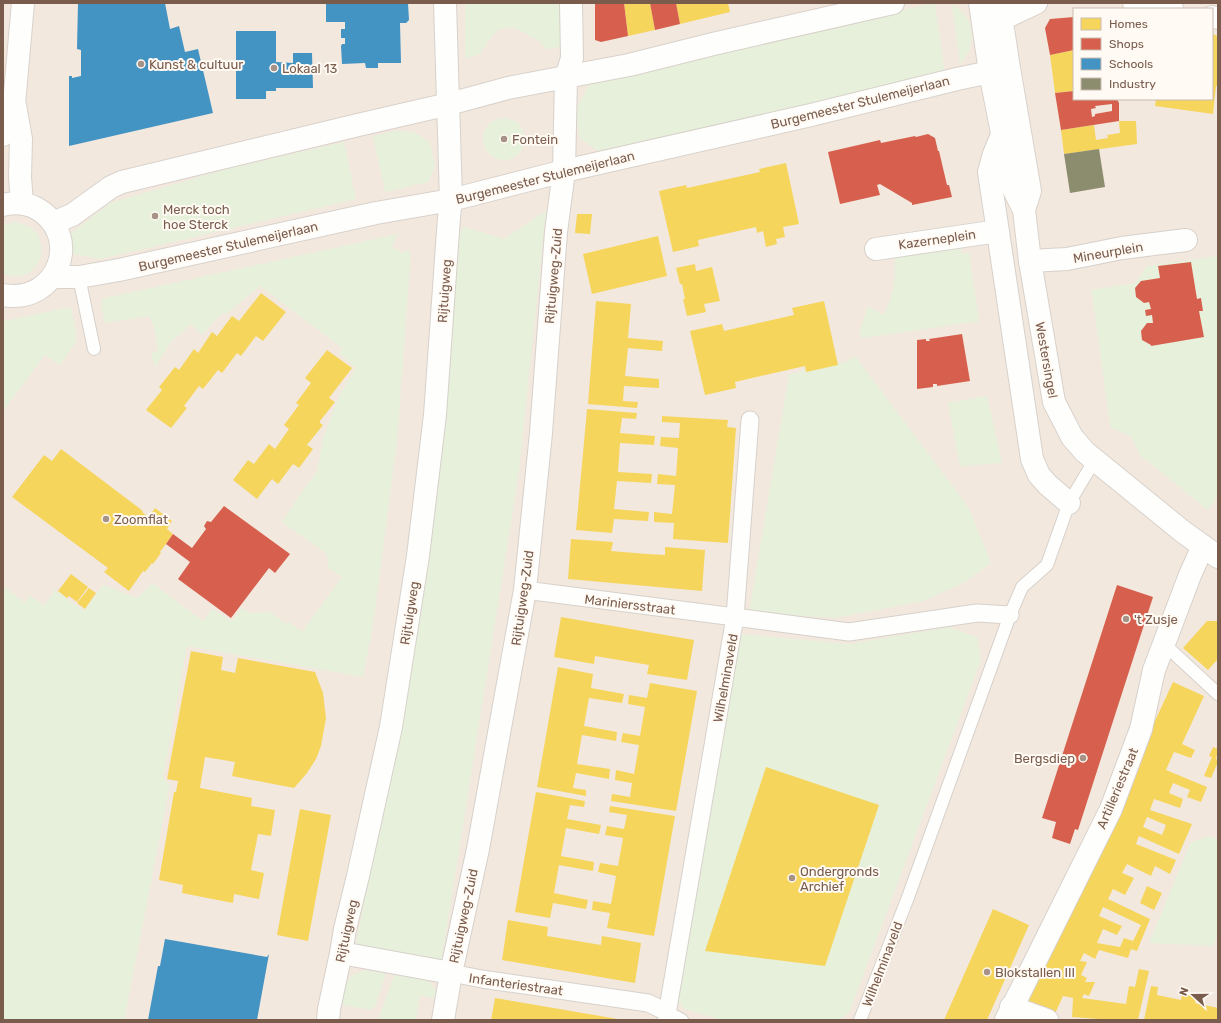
<svg xmlns="http://www.w3.org/2000/svg" width="1221" height="1023" viewBox="0 0 1221 1023" font-family="Rubik,sans-serif">
<style>
.residential{fill:#f2e8de;fill-rule:evenodd}
.green{fill:#e7f0db}
.homes{fill:#f6d55c;fill-rule:evenodd}
.shops{fill:#d6604d;fill-rule:evenodd}
.schools{fill:#4393c3}
.industry{fill:#8c8c6e}
.lines{fill:none;stroke-linecap:round;stroke-linejoin:round}
.service-casing{stroke:#d7d1cb;stroke-width:14}
.pedestrian-casing{stroke:#d7d1cb;stroke-width:19}
.minor-casing{stroke:#d7d1cb;stroke-width:24}
.secondary-casing{stroke:#d9d2cb;stroke-width:24}
.service{stroke:#fefefd;stroke-width:12}
.pedestrian{stroke:#fefefd;stroke-width:17}
.minor{stroke:#fefefd;stroke-width:22}
.secondary{stroke:#fefefd;stroke-width:22}
.poi-dot{fill:#a69286;stroke:#fffaf3;stroke-width:1.5}
.labels{text-anchor:middle;stroke-width:4;stroke-linejoin:round;paint-order:stroke}
.poi-label{font-size:13px;fill:#7a5c4d;stroke:#fffaf3;text-anchor:start}
.street-label{font-size:13px;fill:#7a5c4d;stroke:#fffaf3}
</style>
<rect width="100%" height="100%" fill="#f9f5f0"/>
<path class="residential" d="M3,3H1218V1020H3ZM1074,9H1212V99H1074Z"/>
<path class="green" d="M465,3H560V47L546,49L539,41L525,33L512,27L499,29L489,40L480,54L465,59Z
M935,3L945,75L603,155L580,138L575,111L592,79Z
M952,4C970,13 977,35 968,53C966,57 962,60 960,64Z
M483 139a21 21 0 1 1 42 0a21 21 0 1 1-42 0Z
M395,131L415,132L430,143L435,167L428,182L385,192L373,136Z
M344,142L356,199L101,259L72,254L70,234L110,203L227,169Z
M546,211L519,471L441,964L356,943L385,796L456,235L465,227L504,239Z
M16,222C60,230 42,289 3,274V225Z
M398,234L392,246L402,253L410,249V266L397,441L373,625L363,677L187,646L163,779L170,784L128,1000L125,1020H3V586L25,603L30,595L44,606L55,590L84,611L103,585L137,598L152,583L203,621L212,609L232,621L242,608L249,613L270,612L286,624L289,622L302,632L342,577L328,568L327,554L282,522L304,489L317,472L323,438L339,396L356,368L339,353L342,348L260,286L226,314L222,313L202,335L191,324L171,342L155,367L151,352L158,351L155,331L150,316L104,323L101,299Z
M961,246L962,254L969,253L979,321L863,338L859,334L868,306L883,315C895,295 895,279 895,257Z
M1218,256V496L1208,510L1140,455L1131,436L1111,428C1103,382 1099,336 1091,290L1135,283L1147,266Z
M71,307L76,333V342L60,365L45,355L3,411V321Z
M855,356L969,508L991,563L965,582L924,601L835,618L749,612L789,375L818,366L846,362Z
M987,396L1002,463L960,466L948,403Z
M949,627L977,637L981,660L849,1013L838,1020H721L685,1009L677,1000L740,634L849,644Z
M1209,836L1218,839V929L1214,946L1149,943L1191,842Z
M366,970L386,973L375,1007L371,1010L341,1005L346,983L352,975Z
M395,974C413,977 433,975 437,996L431,998L420,995L416,1020H378Z"/>
<path class="homes" d="M624,3H650L655,30L628,36Z
M676,3H728L730,12L680,24Z
M1212,34L1218,36V86H1216L1213,114L1155,106L1156,99H1212Z
M1074,50V91L1055,93L1050,55Z
M1119,121H1136L1137,144L1064,154L1061,130L1094,125L1096,140L1108,138L1107,135L1120,133Z
M786,163L799,224L783,227L785,237L776,239L777,244L766,247L763,231L757,233L756,227L698,240L699,246L673,252L659,191L686,185L687,188L760,172L759,169Z
M577,214H592L590,234L575,233Z
M658,236L667,276L592,294L583,254Z
M695,264L696,271L712,267L720,301L704,304L706,312L687,316L683,299H685L682,284H680L676,268Z
M261,293L286,312L263,341L256,336L241,356L237,353L222,373L218,370L203,389L199,386L184,406L187,408L171,428L146,410L162,390L159,387L175,367L179,370L194,349L198,353L212,332L217,336L232,316L239,321Z
M596,301L631,304L628,338L663,341L662,351L628,348L625,376L659,379V388L624,386L623,401L638,402L637,408L588,404Z
M824,301L838,365L806,372L805,366L735,382L736,388L705,395L690,331L722,324L724,331L794,315L792,308Z
M327,350L352,368L329,398L335,402L320,421V423L323,425L307,445L313,449L299,468L293,464L278,484L272,479L257,499L233,480L248,460L254,464L269,444L275,449L289,429L284,425L299,405L296,403L311,383L305,378Z
M587,409L637,413L636,419L622,418L620,433L655,436L654,445L620,443L618,472L652,474L651,483L617,481L614,509L649,512L648,521L614,519L612,533L576,530Z
M662,416L728,420L727,427L736,428L728,543L673,539L674,523L654,522V512L672,514L675,485L657,484L658,474L676,476L678,448L660,446L661,437L679,438L680,423L662,422Z
M61,449L143,511L142,512L149,517L155,508L172,521L167,529L173,534L160,552L161,553L153,564L152,563L145,572L143,571L129,591L104,572L108,568L12,497L44,455L52,461Z
M571,539L613,542L611,551L647,554L665,555V547L705,550L702,591L568,579Z
M71,574L88,587L77,602L69,596L67,598L58,591Z
M89,588L96,593L85,609L77,603Z
M561,617L694,640L687,680L647,674L649,665L595,656L594,664L554,657Z
M1207,621H1218V659L1208,670L1183,648Z
M191,651L223,657L221,670L235,673L238,658L315,672L323,693L326,718L321,746L316,759L307,773L294,788L232,776L235,762L205,757L200,788L252,798L251,806L275,810L271,836L258,834L251,870L264,873L259,899L234,894L233,903L182,893L183,885L159,880L174,792H176L178,781L167,779Z
M558,667L593,674L591,688L624,694L622,703L589,698L584,726L617,732L616,741L582,735L577,764L610,769L609,779L576,773L573,788L586,790V796L537,787Z
M1173,682L1204,696L1182,744L1195,750L1191,758L1174,752L1166,770L1207,787L1201,802L1187,797L1190,790L1173,783L1169,793L1183,799L1180,808L1154,799L1150,810L1192,824L1179,854L1139,836L1136,844L1176,860L1170,874L1155,866L1151,876L1127,864L1122,873L1134,878L1125,895L1113,889L1108,899L1150,919L1137,951L1131,949L1128,958L1099,950L1095,959L1084,953L1080,961L1087,962L1081,975L1087,978L1085,982H1095L1089,996L1084,994L1082,998L1126,1004L1129,986L1135,987L1139,969L1149,971L1138,1020H1112L1072,1017L1073,998L1063,996L1054,1016L1025,1002ZM1147,817L1166,825L1162,835L1143,827ZM1103,907L1141,925L1133,941L1124,938L1120,947L1097,943L1103,929L1117,935L1122,926L1099,916Z
M650,683L697,691L676,811L611,801L612,794L630,797L632,783L615,780L616,770L634,774L639,745L621,742L623,733L640,736L645,707L628,704L629,695L647,698Z
M1213,747L1218,749L1216,759L1218,760V762L1211,778L1204,776L1212,757L1209,756Z
M766,767L879,805L825,966L705,951Z
M536,792L585,801L584,807L570,805L567,819L601,825L599,834L566,828L561,856L594,862L593,871L559,865L554,893L588,900L586,909L553,903L550,918L515,912Z
M610,806L675,816L654,936L607,928L610,913L592,910L593,901L611,904L616,876L598,872L600,863L618,866L623,838L605,835L607,826L624,829L627,815L609,812Z
M300,809L331,815L308,941L277,935Z
M1147,886L1162,893L1154,910L1140,903Z
M993,909L1029,925L987,1020H944Z
M508,920L548,927L547,936L601,945L602,936L641,943L635,983L502,960Z
M1151,986L1158,987L1157,995L1181,1000L1182,994L1197,997L1195,1003L1218,1008V1020H1144Z
M495,998L618,1019V1020H491Z"/>
<path class="shops" d="M595,3H624L628,36L601,42L595,40Z
M650,3H676L680,24L655,30Z
M1074,17V50L1050,55L1045,28L1050,19Z
M1074,91V99H1117L1119,103V121L1061,130L1055,93ZM1112,104V111L1095,114V116L1092,117L1091,109L1096,108L1095,106Z
M928,134L935,138L938,151H939L947,185H949L952,197L912,205V203L880,184L877,185L880,195L840,204L828,152L880,140L881,143L915,136L916,137Z
M1191,262L1197,299L1201,298L1203,311H1199L1204,337L1151,346V345L1142,340L1141,331L1147,323H1153L1152,315L1146,316L1145,310L1151,309L1149,302L1144,303L1136,297L1135,288L1141,281L1160,278L1158,266Z
M962,334L970,381L937,386V384H933V387L917,389V340L926,339V341H930L929,339Z
M224,506L290,554L275,573L269,568L231,618L178,579L190,562L166,544L173,534L192,548L206,529L204,526L207,521L211,522Z
M1117,585L1153,597L1078,830L1075,829L1070,844L1052,838L1056,822L1042,818Z"/>
<path class="schools" d="M78,3H165L170,29L179,26L185,52L198,49L213,113L69,146V76H72V78L81,76V50L77,49Z
M326,3H408L409,20L406,23H400L401,63H378V68H366L365,63L342,64L341,46L342,44H345V38H341V29H345V22H326Z
M236,31H276V62L293,63V53H312L313,88H276V91H266V99H236Z
M165,939L267,957L269,954L257,1020H148L158,966H160Z"/>
<path class="industry" d="M1099,149L1105,187L1070,193L1064,154Z"/>
<g class="lines">
<defs>
<path id="service" d="M79,277L94,349
M1164,644L1218,694
M667,1012L682,1020
M860,1020L907,900L1010,615L1022,587L1047,565L1069,503L1094,461"/>
<path id="pedestrian" d="M525,590L735,617L750,420
M451,973L482,979L648,1003L667,1012
M666,1020L735,617L849,632L977,613L1010,615"/>
<path id="minor" d="M1134,3L1172,9
M1212,17L1218,18
M983,22L1002,19L1036,3
M1002,135L994,154L989,172L1032,459L1039,475L1048,485L1069,503
M876,249L998,231
M1030,261L1067,259L1122,248L1186,240
M341,953L451,973
M1011,1007L1047,1020
M328,1020L329,1009L341,953L345,929L358,876L391,727L418,556L435,415L449,217L451,200L445,3
M443,1020L451,973L478,849L525,590L541,433L556,232L564,171L566,78L572,58L571,3
M1006,1020L1111,809L1141,729L1154,670L1190,575L1203,546"/>
<path id="secondary" d="M980,3L990,72L1013,188L1024,210L1030,261L1054,402L1072,437L1085,452L1182,531L1218,557
M999,3L1009,68L1030,191L1024,210
M15,105L21,139L20,177L22,204
M3,135L14,104L23,3
M3,205C14,202 26,203 36,208C84,235 58,305 3,295
M53,223L72,215L111,187L122,182L358,125L449,104L508,88L629,65L713,44L893,3
M52,277H79L119,270L376,213L451,200L564,171L811,115L957,79L1009,68"/>
</defs>
<use href="#service" class="service-casing"/>
<use href="#pedestrian" class="pedestrian-casing"/>
<use href="#minor" class="minor-casing"/>
<use href="#secondary" class="secondary-casing"/>
<use href="#service" class="service"/>
<use href="#pedestrian" class="pedestrian"/>
<use href="#minor" class="minor"/>
<use href="#secondary" class="secondary"/>
</g>
<g class="poi-dot">
<circle cx="141" cy="64" r="4"/>
<circle cx="274" cy="68" r="4"/>
<circle cx="504" cy="139" r="4"/>
<circle cx="155" cy="216" r="4"/>
<circle cx="106" cy="519" r="4"/>
<circle cx="1126" cy="619" r="4"/>
<circle cx="1083" cy="758" r="4"/>
<circle cx="792" cy="878" r="4"/>
<circle cx="987" cy="972" r="4"/>
</g>
<g class="labels">
<g class="poi-label">
<text x="149" y="69">Kunst &amp; cultuur</text>
<text x="282" y="73">Lokaal 13</text>
<text x="512" y="144">Fontein</text>
<text x="163" y="214">Merck toch<tspan x="163" dy="15">hoe Sterck</tspan></text>
<text x="114" y="524">Zoomflat</text>
<text x="1134" y="624">'t Zusje</text>
<text x="1075" y="763" text-anchor="end">Bergsdiep</text>
<text x="800" y="876">Ondergronds<tspan x="800" dy="15">Archief</tspan></text>
<text x="995" y="977">Blokstallen III</text>
</g>
<g class="street-label">
<text transform="translate(860 102) rotate(-14)" y="5">Burgemeester Stulemeijerlaan</text>
<text transform="translate(545 177) rotate(-14)" y="5">Burgemeester Stulemeijerlaan</text>
<text transform="translate(937 239) rotate(-8)" y="5">Kazerneplein</text>
<text transform="translate(228 246) rotate(-13)" y="5">Burgemeester Stulemeijerlaan</text>
<text transform="translate(1108 252) rotate(-10)" y="5">Mineurplein</text>
<text transform="translate(553 276) rotate(-85)" y="5">Rijtuigweg-Zuid</text>
<text transform="translate(444 291) rotate(-86)" y="5">Rijtuigweg</text>
<text transform="translate(1047 360) rotate(80)" y="5">Westersingel</text>
<text transform="translate(522 598) rotate(-82)" y="5">Rijtuigweg-Zuid</text>
<text transform="translate(630 604) rotate(7)" y="5">Mariniersstraat</text>
<text transform="translate(409 613) rotate(-81)" y="5">Rijtuigweg</text>
<text transform="translate(725 678) rotate(-80)" y="5">Wilhelminaveld</text>
<text transform="translate(1117 788) rotate(-67)" y="5">Artilleriestraat</text>
<text transform="translate(463 916) rotate(-78)" y="5">Rijtuigweg-Zuid</text>
<text transform="translate(346 931) rotate(-78)" y="5">Rijtuigweg</text>
<text transform="translate(882 964) rotate(-69)" y="5">Wilhelminaveld</text>
<text transform="translate(516 984) rotate(8)" y="5">Infanteriestraat</text>
</g>
</g>
<rect width="1221" height="1023" fill="none" stroke="#7a5c4d" stroke-width="8"/>
<rect x="1073" y="8" width="140" height="92" fill="#fffaf3" stroke="#cabbb1"/>
<rect x="1081" y="18" width="20" height="12" fill="#f6d55c" stroke="#cabbb1"/>
<text x="1109" y="28" font-size="12" fill="#7a5c4d">Homes</text>
<rect x="1081" y="38" width="20" height="12" fill="#d6604d" stroke="#cabbb1"/>
<text x="1109" y="48" font-size="12" fill="#7a5c4d">Shops</text>
<rect x="1081" y="58" width="20" height="12" fill="#4393c3" stroke="#cabbb1"/>
<text x="1109" y="68" font-size="12" fill="#7a5c4d">Schools</text>
<rect x="1081" y="78" width="20" height="12" fill="#8c8c6e" stroke="#cabbb1"/>
<text x="1109" y="88" font-size="12" fill="#7a5c4d">Industry</text>
<g transform="translate(1193 995) rotate(291)" stroke="#fffaf3" stroke-width="3" paint-order="stroke">
<path d="M0-3L7 15L0 10L-7 15Z" fill="#7a5c4d"/>
<text y="-6" font-size="11" font-weight="bold" text-anchor="middle" fill="#7a5c4d">N</text>
</g>
</svg>
